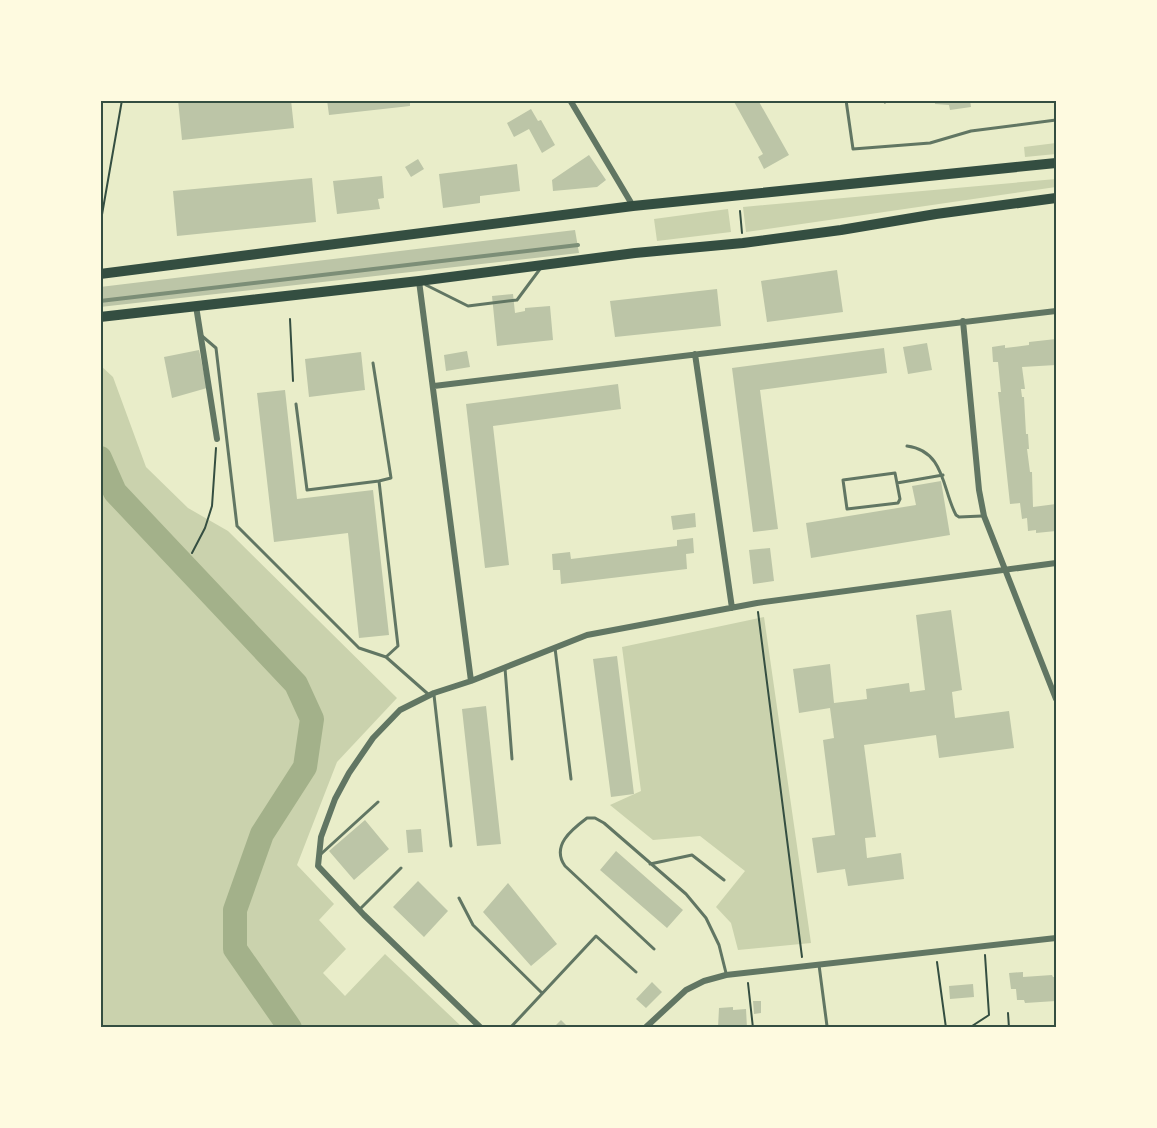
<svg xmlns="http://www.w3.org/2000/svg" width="1157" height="1128" viewBox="0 0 1157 1128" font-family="'Sofia Sans Condensed',sans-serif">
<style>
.green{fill:#cad2ad}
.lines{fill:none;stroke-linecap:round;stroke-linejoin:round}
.river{stroke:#a3b18a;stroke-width:24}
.building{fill:#bcc5a7}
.path{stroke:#344e41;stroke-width:2}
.service{stroke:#617663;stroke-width:3}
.minor{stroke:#617663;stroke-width:6}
.primary{stroke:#344e41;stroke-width:10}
.rail{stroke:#7c8e77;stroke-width:4}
.neatline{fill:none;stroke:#344e41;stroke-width:2}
</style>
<rect width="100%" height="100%" fill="#e9edc9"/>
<path class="green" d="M1056,143V154L1025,157L1024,147Z
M1056,179V187L746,232L743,207Z
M728,209L731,232L657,241L654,219Z
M100,365L113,377L146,467L188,508L228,531L397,698L337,762L297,865L334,904L319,920L346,949L323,973L345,996L385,954L462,1027H101Z
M764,617L811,943L738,950L731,923L716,907L745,871L700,836L653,840L610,805L641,791L622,647Z"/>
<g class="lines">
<path class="river" d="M100,458L115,492L296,684L312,719L305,767L262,834L235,910V949L290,1028"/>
</g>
<path class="building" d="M178,100H291L294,128L182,140Z
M327,100H410V106L329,115Z
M733,100H758L789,155L764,169L758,157L763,154Z
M935,100H970L971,107L950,110L949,105L935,104Z
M531,109L538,121L541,120L555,145L542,153L529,129L514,137L507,123Z
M589,155L606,180L597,187L553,191L552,180Z
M418,159L424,169L411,177L405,167Z
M517,164L520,191L480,196V203L443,208L439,174Z
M382,176L384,198L378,199L380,209L337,214L333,181Z
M312,178L316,222L177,236L173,191Z
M575,230L579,253L100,307V287Z
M837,270L843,312L767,322L761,281Z
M717,289L721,326L615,337L610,301Z
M513,294L515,313L525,311V308L550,306L553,340L497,346L492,296Z
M1056,339V365L1022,367L1025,389H1021L1022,397H1024L1026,434H1028L1029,449H1027L1030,472H1032L1033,507L1056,504V531L1036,533V530L1028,531L1027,518L1022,519L1020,503L1010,504L998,392H1001L998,362H993L992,347L1005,345V348L1029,345V342Z
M927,343L932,370L908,374L903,347Z
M884,348L887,373L760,390L778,529L753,532L732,368Z
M199,350L207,388L172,398L164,357Z
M467,351L470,367L446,371L444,355Z
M361,352L365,390L309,397L305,359Z
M618,384L621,409L493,426L509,565L485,568L466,404Z
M285,390L297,499L373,490L389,635L359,638L348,533L274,542L257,393Z
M941,481L950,535L811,558L806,523L916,505L912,486Z
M695,513L696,527L673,530L671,516Z
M693,538L694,553L686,554L687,569L561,584L560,570H553L552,554L570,552L571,559L677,546V540Z
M770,548L774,581L753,584L749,550Z
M951,610L962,690L952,692L955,718L1009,711L1014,748L939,758L936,735L864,745L876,837L865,838L867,858L901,853L904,879L848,886L845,869L817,873L812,838L835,835L823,740L834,738L830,708L799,713L793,669L830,664L834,703L867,699L866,689L909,683L910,692L925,690L916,615Z
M617,656L634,794L611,797L593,659Z
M486,706L501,844L477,846L462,709Z
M365,820L389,849L354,880L329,851Z
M421,829L423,852L408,853L406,830Z
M616,851L683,910L667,928L600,870Z
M418,881L448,911L424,937L393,907Z
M508,883L557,944L531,966L483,912Z
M1023,972V977L1052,975L1053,977H1056V1001L1025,1003L1024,1000H1017L1016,989H1011L1009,973Z
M652,982L662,992L646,1008L636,999Z
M973,984L974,997L950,999L949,986Z
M753,1001H761V1013L754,1014Z
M733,1007V1010L746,1009L747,1028H718L719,1008Z
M561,1020L569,1028H553Z"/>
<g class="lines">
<path class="path" d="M740,211L742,233
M100,226L122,100
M290,319L293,381
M192,553L205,528L212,506L216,448
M758,612L802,957
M937,962L946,1028
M748,983L753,1028
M1008,1013L1009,1028
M969,1028L989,1015L985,955"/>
<path class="service" d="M846,100L853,149L930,143L971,131L1056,120
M884,100L885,102
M426,285L468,306L517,300L540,269
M202,336L216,348L237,526L359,648L386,657L428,694
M373,363L391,478L379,481
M296,404L307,490L379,481L398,646L386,657
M907,446C945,451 942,489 956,515L959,517L982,516
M895,473L900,499L898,503L847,509L843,480Z
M897,483L943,475
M555,648L571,779
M505,668L512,759
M434,695L451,846
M321,854L378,802
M650,864L692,855L724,880
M459,898L473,925L542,993
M359,910L401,868
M654,949L565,866C551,846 571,830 587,818H595L604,823L686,894L706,918L719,945L726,973
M819,965L827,1026
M510,1028L596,936L636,972"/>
<path class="minor" d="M570,100L633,206
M419,281L471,681
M196,306L217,439
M963,321L979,490L984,516L1056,699
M695,354L732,608
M434,386L1056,311
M481,1028L364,915L318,866L321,837L335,799L349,773L373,738L400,710L434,693L471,681L587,635L757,603L1056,563
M645,1028L686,990L704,981L726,975L1056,938"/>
<path class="primary" d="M100,274L633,206L1056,163
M100,317L419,281L635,253L743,243L841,230L936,214L1056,198"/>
<path class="rail" d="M100,301L578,245"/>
</g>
<rect width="1157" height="1128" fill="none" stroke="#fefae0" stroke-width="204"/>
<rect x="102" y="102" width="953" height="924" class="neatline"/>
</svg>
